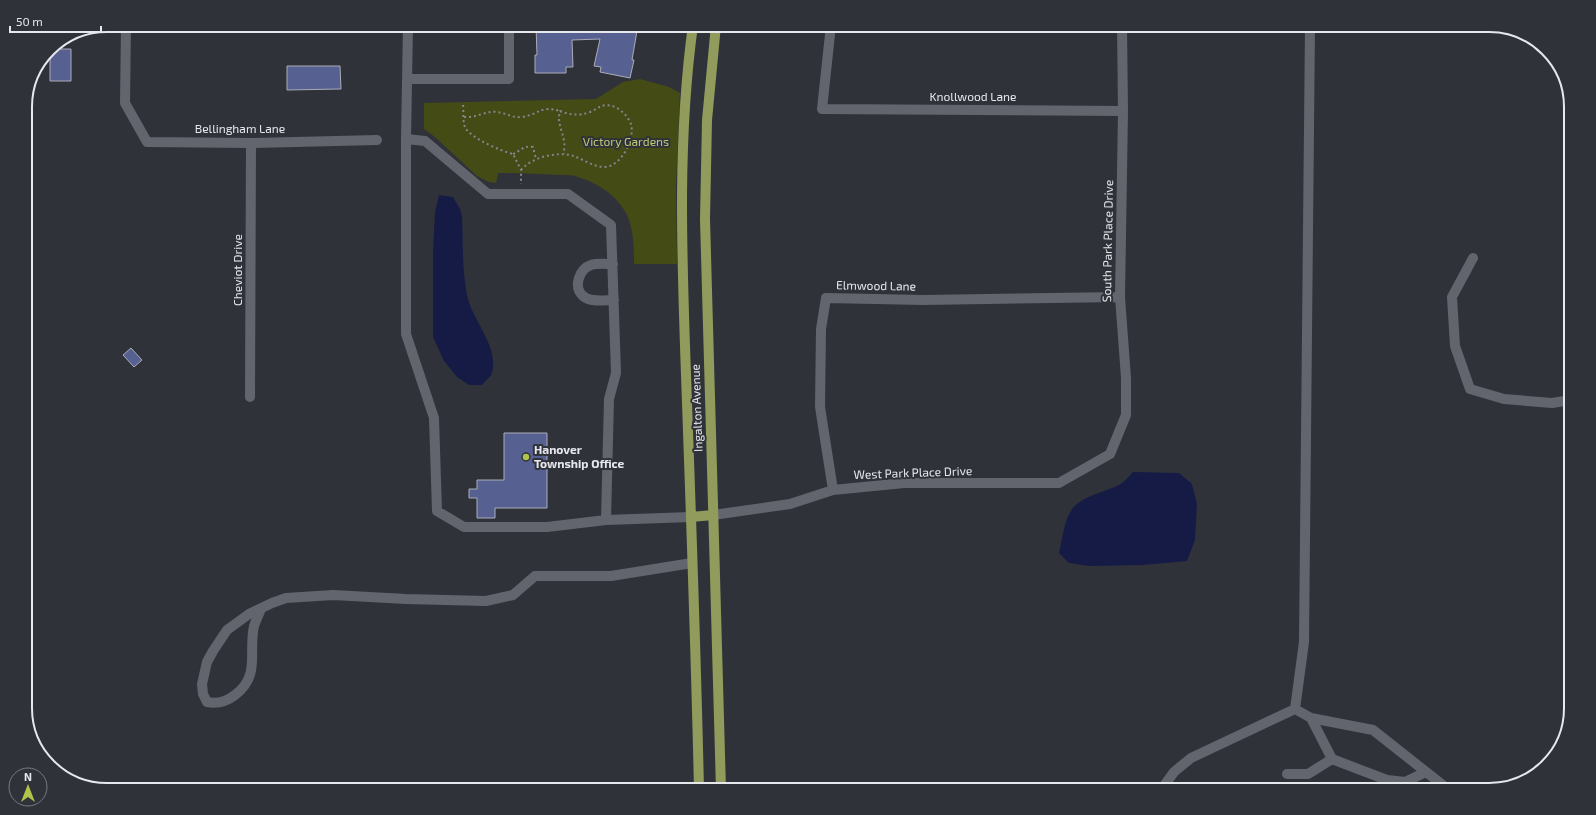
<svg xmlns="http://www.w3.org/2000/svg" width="1596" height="815" viewBox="0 0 1596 815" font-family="'Exo 2',sans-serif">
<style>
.green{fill:#444b15}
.water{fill:#151b45}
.building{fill:#566192;stroke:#aaadb7}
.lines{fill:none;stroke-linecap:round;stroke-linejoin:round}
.path{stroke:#84868d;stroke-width:2;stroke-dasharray:2 3;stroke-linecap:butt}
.minor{stroke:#63656e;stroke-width:10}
.major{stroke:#919b5b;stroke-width:10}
.poi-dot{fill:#b2c34c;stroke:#30323a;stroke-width:1.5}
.labels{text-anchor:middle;stroke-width:4;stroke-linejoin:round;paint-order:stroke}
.street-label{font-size:12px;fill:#e6e8ed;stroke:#30323a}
.park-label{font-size:12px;fill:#bdcb77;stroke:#30323a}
.poi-label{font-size:12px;font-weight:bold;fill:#e6e8ed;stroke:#30323a;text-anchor:start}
.rim{fill:none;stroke:#e6e8ed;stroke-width:2}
</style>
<rect width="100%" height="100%" fill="#30323a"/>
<path class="green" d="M640,79L669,87L680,93L676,186L677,264H634C634,247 634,229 626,213C616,195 598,183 578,177C573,175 566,175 560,175C539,174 519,173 498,173L496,183L489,182L477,176L435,137L424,129V103L596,99L623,82Z"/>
<path class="water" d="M439,195L453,197L460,209L462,216C463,242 462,270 467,295C472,321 499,345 492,373C491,377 485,381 482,385H469L457,377L444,361L433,337V251L435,212Z
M1133,472L1179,473L1192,484L1197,504L1195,540L1187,561L1143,565L1089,566L1069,563L1059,553C1062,541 1064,521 1071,511C1080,495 1109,492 1122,483C1126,480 1130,475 1133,472Z"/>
<path class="building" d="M536,25H638L632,60H634L630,78L600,72L601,67L594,66L600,39L572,40L573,67H566V73H535V55H537Z
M50,49H71V81H50Z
M287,66H340L341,89L287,90Z
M131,348L142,360L134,367L123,355Z
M504,433H547V508H495V518H477V498H469V489H477V480H504Z"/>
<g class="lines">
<path class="path" d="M463,105C464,112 462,123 466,129C473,139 501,151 513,154L521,170V184
M464,117C476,118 488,110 497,112C506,113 512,118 521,117C539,115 540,105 560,111
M513,154C521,151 523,145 533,147L536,159
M521,170C532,157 557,151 574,156C584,160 594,167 605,167C622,166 635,138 631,124C628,117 622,110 615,107C602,102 600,108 590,112C579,116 570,115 560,111C557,123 562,129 564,141C565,145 564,150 564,154"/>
<path class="minor" d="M126,25L125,103L147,142L251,143L377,140
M408,25L406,139V334L434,418L437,511L464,527H547L606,520
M831,25L822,109L1123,111
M407,79H509V25
M406,139L425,141L488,194H568L611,225L616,373L609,399L606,520L691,517
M1473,258L1452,297L1455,346L1470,389L1504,399L1552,403L1571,400
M613,264C606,264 597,263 591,265C579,269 573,287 583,296C591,303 605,300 614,300
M250,397L251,143
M833,490L820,407L821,329L826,298L923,300L1120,297
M713,515L790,504L833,490L904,483H1059L1110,454L1126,415V378L1120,297L1123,111L1122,25
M261,609C259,614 256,620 254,626C248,653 261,675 235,695C226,702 218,704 207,702L203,694L202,684L207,662L213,651L227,630L249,614L272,603L286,598L333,595L406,599L486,601L513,595L535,576H611L692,563
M1295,709L1304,642L1310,25
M1311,718L1332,759L1387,780L1405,782L1426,772
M1287,774H1308L1332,759
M1161,790L1174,772L1191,758L1295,709L1311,718L1373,730L1449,790"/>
<path class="major" d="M693,25C677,141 682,258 686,375C691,513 696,652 699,790
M716,25L707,120L705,219L721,790
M691,517L713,515"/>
</g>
<circle class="poi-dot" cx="526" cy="457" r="4"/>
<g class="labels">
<g class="street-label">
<text x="973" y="101">Knollwood Lane</text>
<text x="240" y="133">Bellingham Lane</text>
<text transform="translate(1108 241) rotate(-89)" y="4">South Park Place Drive</text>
<text transform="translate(238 270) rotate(-90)" y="4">Cheviot Drive</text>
<text transform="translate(876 286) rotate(1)" y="4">Elmwood Lane</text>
<text transform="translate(697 408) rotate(-92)" y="4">Ingalton Avenue</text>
<text transform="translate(913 473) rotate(-2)" y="4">West Park Place Drive</text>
</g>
<g class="park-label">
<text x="626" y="146">Victory Gardens</text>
</g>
<g class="poi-label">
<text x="534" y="454">Hanover<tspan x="534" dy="14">Township Office</tspan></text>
</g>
</g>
<path d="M0 0H1596V815H0ZM107 32H1489A75 75 0 0 1 1564 107V708A75 75 0 0 1 1489 783H107A75 75 0 0 1 32 708V107A75 75 0 0 1 107 32Z" fill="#30323a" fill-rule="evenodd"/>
<path class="rim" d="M107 32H1489A75 75 0 0 1 1564 107V708A75 75 0 0 1 1489 783H107A75 75 0 0 1 32 708V107A75 75 0 0 1 107 32Z"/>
<g transform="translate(28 787)"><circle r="19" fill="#30323a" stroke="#797b82"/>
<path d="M0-3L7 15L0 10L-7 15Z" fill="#b2c34c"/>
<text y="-6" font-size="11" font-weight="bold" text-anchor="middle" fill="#e6e8ed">N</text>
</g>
<path d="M10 26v6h91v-6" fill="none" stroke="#e6e8ed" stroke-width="2"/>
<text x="16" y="26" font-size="12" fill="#e6e8ed" stroke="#30323a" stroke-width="3" paint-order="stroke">50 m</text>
</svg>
